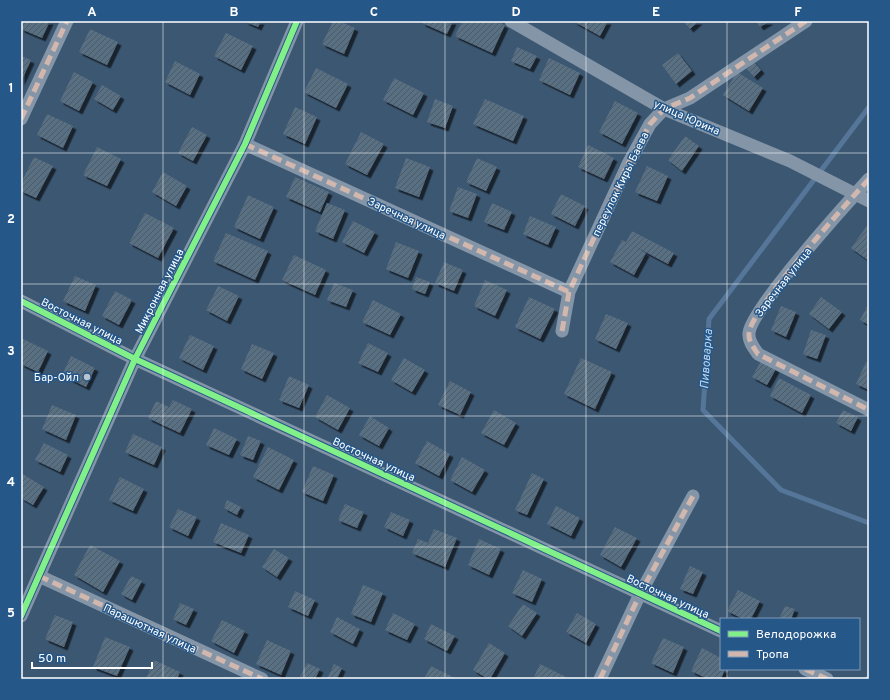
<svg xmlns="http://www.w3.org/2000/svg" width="890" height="700" viewBox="0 0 890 700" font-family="Overpass,sans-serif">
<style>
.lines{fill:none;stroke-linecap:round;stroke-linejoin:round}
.stream{stroke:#557698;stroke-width:5}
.building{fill:url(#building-hatch);filter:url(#shadow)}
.street{stroke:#8395a7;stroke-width:13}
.quiet{stroke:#d1b7ad;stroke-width:5;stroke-dasharray:10 5;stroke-linecap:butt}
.cycleway-casing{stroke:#255789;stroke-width:8}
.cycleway{stroke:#82f089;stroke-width:6}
.grid{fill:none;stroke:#fff;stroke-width:1;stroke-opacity:0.55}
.poi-dot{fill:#bbc4ce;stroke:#255789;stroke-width:1.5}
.labels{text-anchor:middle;stroke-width:3;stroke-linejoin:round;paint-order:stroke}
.street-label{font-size:11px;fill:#fff;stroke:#255789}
.poi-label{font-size:11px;fill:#fff;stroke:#255789;text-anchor:end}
.water-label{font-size:12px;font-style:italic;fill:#bdd8f1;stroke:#255789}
.neatline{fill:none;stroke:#fff;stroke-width:1.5}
.grid-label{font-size:13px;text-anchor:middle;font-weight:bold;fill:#fff}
</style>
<defs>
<pattern id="building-hatch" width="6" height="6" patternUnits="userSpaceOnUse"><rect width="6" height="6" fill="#596f84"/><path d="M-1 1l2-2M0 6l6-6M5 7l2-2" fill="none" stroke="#515860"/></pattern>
<filter id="shadow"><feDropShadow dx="3.5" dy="3.5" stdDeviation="0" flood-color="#0009"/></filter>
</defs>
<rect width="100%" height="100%" fill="#3c5772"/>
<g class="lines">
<path class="stream" d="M869,107L709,319L703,410L781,490L869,523"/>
</g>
<path class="building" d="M22,21H50L42,38L21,29Z
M244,21H261L258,27Z
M333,21H339L355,28L344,54L322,44Z
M423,21H453L447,34L422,23Z
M462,21H496L505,25L492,53L455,36Z
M573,21H608L600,36Z
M683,21H699L690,29Z
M756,21H770L760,27Z
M90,29L118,42L107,65L79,52Z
M226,33L253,46L241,70L214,56Z
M517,47L537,56L530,69L511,61Z
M678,53L692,71L676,84L662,65Z
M21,56L31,60L21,82Z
M549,58L580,73L570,95L539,80Z
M752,60L761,70L754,77L744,66Z
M175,61L200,74L190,95L165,82Z
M316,68L348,84L336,108L304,92Z
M74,72L93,82L79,111L60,101Z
M737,72L763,88L749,111L723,95Z
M394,78L424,93L413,115L383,100Z
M102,85L121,96L113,110L94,99Z
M435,99L453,106L445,128L427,122Z
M485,99L524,116L513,141L473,124Z
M615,101L638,113L622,144L599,132Z
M295,107L317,117L305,144L283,134Z
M47,114L73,126L63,148L37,135Z
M192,127L207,135L193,161L178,153Z
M361,132L384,144L367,175L345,164Z
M685,136L699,146L682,171L668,160Z
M588,145L614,158L604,179L578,167Z
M97,147L121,159L107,186L83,175Z
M34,157L53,166L36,198L21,191V183Z
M406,158L430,167L419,197L395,188Z
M477,158L497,167L486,191L466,182Z
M647,166L668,176L657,201L635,192Z
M163,172L187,186L176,206L152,192Z
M295,177L329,192L320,212L286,197Z
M458,187L477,194L468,218L449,211Z
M561,194L585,206L575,226L551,214Z
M248,195L274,207L260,239L234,227Z
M327,203L345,210L333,239L315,231Z
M492,203L512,212L504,230L484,222Z
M145,213L174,228L158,258L129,243Z
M530,216L556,227L548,245L523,234Z
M353,221L375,232L364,253L342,242Z
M869,223V261L851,248Z
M632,231L674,253L668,264L636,247L646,253L634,275L610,262L622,240L626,242Z
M226,233L268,251L255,280L213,261Z
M396,242L419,251L408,278L386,269Z
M294,255L326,270L315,295L282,280Z
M444,262L463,270L454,291L435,283Z
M75,276L96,285L85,311L63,301Z
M416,277L430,282L425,294L412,289Z
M485,280L507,290L495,316L474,306Z
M334,283L353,290L346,307L327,300Z
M218,286L239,296L227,321L206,310Z
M115,291L132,300L119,325L102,316Z
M529,297L555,309L540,339L515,327Z
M821,297L842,312L829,329L809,314Z
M373,300L401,314L390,335L362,322Z
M869,303V325L860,320Z
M781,306L796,312L786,337L771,330Z
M606,314L628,323L616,349L595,339Z
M811,330L826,335L817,359L803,354Z
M190,335L214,346L203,370L179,358Z
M21,338L48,351L38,372L21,364Z
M368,343L388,353L378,372L358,363Z
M252,344L274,353L262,379L241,369Z
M71,356L95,368L86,387L62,375Z
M404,358L425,370L412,392L391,380Z
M581,358L612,372L595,409L564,394Z
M761,361L776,369L767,385L752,377Z
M866,362L869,363V390L856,384Z
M289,376L309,385L299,408L279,400Z
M779,378L811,395L802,413L770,396Z
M450,381L471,392L460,415L438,405Z
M327,395L350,408L338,430L315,417Z
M173,400L192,409L180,433L148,418L156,401L169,407Z
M52,405L76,415L66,440L42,429Z
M494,410L516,423L504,445L481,433Z
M843,410L858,417L851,431L836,423Z
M370,416L389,428L379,446L359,435Z
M214,428L237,439L229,455L206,445Z
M133,434L162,447L154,465L125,452Z
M248,436L261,441L253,460L240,455Z
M427,441L450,454L439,476L415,463Z
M44,443L68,455L60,472L35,460Z
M268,447L294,460L279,490L253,477Z
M462,457L485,470L472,492L450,480Z
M313,466L334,475L323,501L302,492Z
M21,473L44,487L33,505L21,498Z
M532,473L544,479L527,515L515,510Z
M120,477L144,489L133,511L109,500Z
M227,500L241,507L237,515L224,508Z
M345,504L364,512L357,528L338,520Z
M556,506L580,518L571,536L547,524Z
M178,509L197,517L188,536L169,527Z
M391,512L410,520L403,536L384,527Z
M221,523L249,535L241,553L213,542Z
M615,527L637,538L621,567L600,555Z
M434,529L457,538L445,567L412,553L418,539L428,543Z
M479,539L501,549L489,575L468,565Z
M90,545L120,561L103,592L74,575Z
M274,549L289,558L277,577L262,567Z
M690,566L703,572L693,594L680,589Z
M523,570L542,579L532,602L512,593Z
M131,576L142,581L132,600L121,594Z
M363,585L383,593L371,622L351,614Z
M738,590L760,601L751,619H743L727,611Z
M295,591L315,600L308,616L288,607Z
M180,603L194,609L186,625L173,619Z
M523,604L537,613L522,636L508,626Z
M785,606L795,609L791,619H779Z
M393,613L415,624L407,640L385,630Z
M577,613L596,624L586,643L566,632Z
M55,615L73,622L64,647L45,639Z
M337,617L360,629L353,644L330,632Z
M222,620L245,631L234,653L211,641Z
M431,624L455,636L447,651L424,639Z
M105,637L130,647L117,676L93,667Z
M663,638L684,647L673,673L651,663Z
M267,640L291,651L281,675L256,664Z
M489,643L505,653L490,679H488L473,670Z
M702,648L721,658V669H725L721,679H708L691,671Z
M154,660L180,672L177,679H146Z
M307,663L320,669L315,679H299Z
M334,664L342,668L337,679H327Z
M540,664L568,678L567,679H533Z
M431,666L457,679H424Z
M869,671V679H866L865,678Z"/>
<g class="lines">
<path class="street" d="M511,21L664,109L790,161L869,201
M21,119L67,21
M245,144L569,292
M869,179C848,202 751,309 749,333C748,341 754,348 758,354L869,410
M21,301L135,359L721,631
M562,331L569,292L628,164L650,124L664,109L690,98L806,21
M39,576L262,679
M21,616L135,359L245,144L297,21
M805,669L827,679
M600,679L640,594L693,496"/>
<path class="quiet" d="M21,119L67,21
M245,144L569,292
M869,179C848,202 751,309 749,333C748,341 754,348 758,354L869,410
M562,331L569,292L628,164L650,124L664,109L690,98L806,21
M39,576L262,679
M805,669L827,679
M600,679L640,594L693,496"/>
<defs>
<path id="cycleway" d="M21,301L135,359L721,631
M21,616L135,359L245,144L297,21"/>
</defs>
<use href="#cycleway" class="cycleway-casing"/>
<use href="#cycleway" class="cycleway"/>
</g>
<path class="grid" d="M163,21V679M304,21V679M445,21V679M586,21V679M727,21V619M21,153H869M21,284H869M21,416H869M21,547H869M727,669V679"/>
<circle class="poi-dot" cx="87" cy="377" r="4"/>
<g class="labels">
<g class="street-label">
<text transform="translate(687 117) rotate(24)" y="4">улица Юрина</text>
<text transform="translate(620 184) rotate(-64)" y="4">переулок Киры Баева</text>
<text transform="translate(407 218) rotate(25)" y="4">Заречная улица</text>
<text transform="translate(783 282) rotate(-52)" y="4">Заречная улица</text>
<text transform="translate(159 291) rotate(-63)" y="4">Микронная улица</text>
<text transform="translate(82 321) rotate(27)" y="4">Восточная улица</text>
<text transform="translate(374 459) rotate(25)" y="4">Восточная улица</text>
<text transform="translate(668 596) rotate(25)" y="4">Восточная улица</text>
<text transform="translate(150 628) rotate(25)" y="4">Парашютная улица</text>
</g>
<g class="poi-label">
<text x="79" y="381">Бар-Ойл</text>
</g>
<g class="water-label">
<text transform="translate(706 359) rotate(-86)" y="4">Пивоварка</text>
</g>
</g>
<rect width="890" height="700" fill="none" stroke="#255789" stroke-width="44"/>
<rect x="720" y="618" width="140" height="52" fill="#255789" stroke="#7c9ab8"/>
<rect x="728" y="631" width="20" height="6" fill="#82f089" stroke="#7c9ab8"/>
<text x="756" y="638" font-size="12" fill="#ffffff">Велодорожка</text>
<rect x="728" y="651" width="20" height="6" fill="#d1b7ad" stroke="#7c9ab8"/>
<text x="756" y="658" font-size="12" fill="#ffffff">Тропа</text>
<path d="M32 662v6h120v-6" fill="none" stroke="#ffffff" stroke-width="2"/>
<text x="38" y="662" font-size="12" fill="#ffffff" stroke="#255789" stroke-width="3" paint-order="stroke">50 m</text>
<rect x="22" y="22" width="846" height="656" class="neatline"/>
<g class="grid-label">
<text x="92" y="16">A</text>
<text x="234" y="16">B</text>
<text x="374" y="16">C</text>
<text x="516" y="16">D</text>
<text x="656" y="16">E</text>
<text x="798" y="16">F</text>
<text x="11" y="92">1</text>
<text x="11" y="223">2</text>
<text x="11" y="355">3</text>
<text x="11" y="486">4</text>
<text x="11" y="617">5</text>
</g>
</svg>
